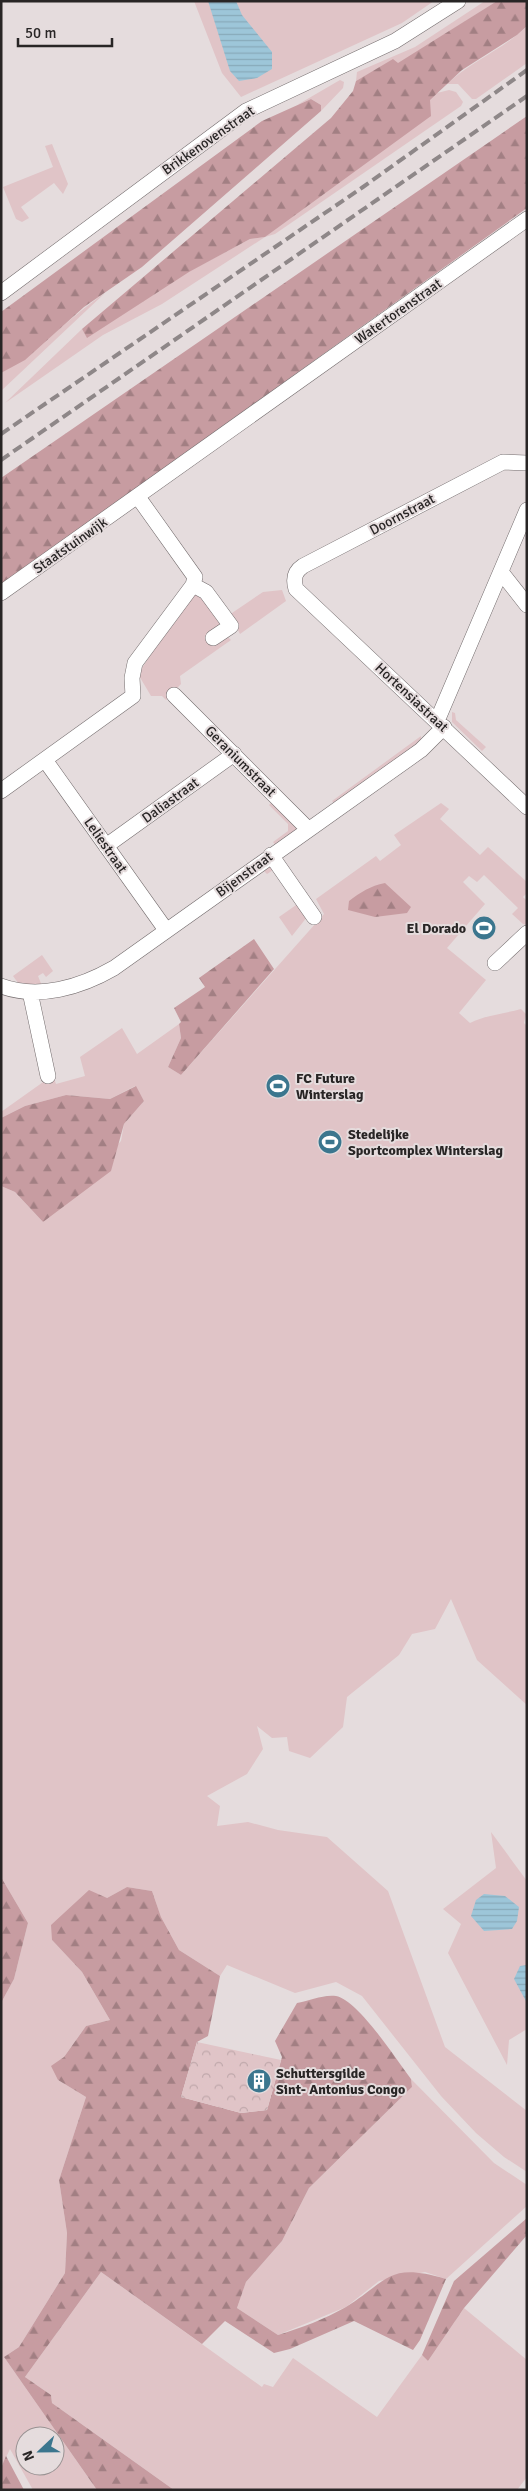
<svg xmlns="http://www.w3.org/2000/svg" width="528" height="2491" viewBox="0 0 528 2491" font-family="Signika,sans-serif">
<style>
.grass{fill:#e0c4c7;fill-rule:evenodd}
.forest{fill:url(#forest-firs)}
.park{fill:url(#park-crowns)}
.water{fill:url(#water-rules)}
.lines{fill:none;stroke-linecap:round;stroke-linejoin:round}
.minor-casing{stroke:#736c6d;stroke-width:16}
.minor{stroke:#fff;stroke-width:15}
.rail{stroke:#8e8788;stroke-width:4;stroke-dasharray:10 5;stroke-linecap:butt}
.labels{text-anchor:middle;stroke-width:4;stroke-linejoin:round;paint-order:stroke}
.street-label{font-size:14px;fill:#282525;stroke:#e5dcdd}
.poi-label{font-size:14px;font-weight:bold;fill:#282525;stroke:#e5dcdd;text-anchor:start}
</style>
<defs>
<pattern id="forest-firs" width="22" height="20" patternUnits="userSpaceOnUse" patternTransform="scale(1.25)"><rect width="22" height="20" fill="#c79ca1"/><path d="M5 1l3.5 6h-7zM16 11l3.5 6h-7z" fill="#a27f83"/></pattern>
<pattern id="park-crowns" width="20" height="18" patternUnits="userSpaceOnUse" patternTransform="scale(1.25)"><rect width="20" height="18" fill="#e0c4c7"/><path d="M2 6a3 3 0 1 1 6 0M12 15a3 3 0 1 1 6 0" fill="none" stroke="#c0a8ab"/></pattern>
<pattern id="water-rules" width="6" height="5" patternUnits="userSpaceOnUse" patternTransform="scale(1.25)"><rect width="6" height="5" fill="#9dc6d9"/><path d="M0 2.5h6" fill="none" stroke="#87aaba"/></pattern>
</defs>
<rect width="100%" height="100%" fill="#e5dcdd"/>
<path class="grass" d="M194,1H434L402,23L241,97L222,73Z
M485,1H497L398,64L393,60L356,81L357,72L415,47Z
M527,26V63L476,99H472L458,84H447C471,61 504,49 527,26Z
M340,80L344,82L343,88L321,111V105L311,99L297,105Z
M449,90L456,92L463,102L461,106L275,234L265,237L162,304L103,335L5,403L82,329L87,337L188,272L250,239L265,237L437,93Z
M52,144L68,184L63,194L54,183L21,207L29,218L22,222L16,219L3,187L53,167L45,146Z
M105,293L1,391V373C39,351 68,318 105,293Z
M282,590L286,601L240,634L230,615L232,613L263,592Z
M198,593L220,621L219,628L231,640L180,676L181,684L166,700L162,696H151L138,674L189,597Z
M452,712L455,713L456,720L486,747L482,751L452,722Z
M421,736V745L336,805L332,801Z
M274,800L297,828L296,833L277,847L273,842L288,831V824L269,805Z
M441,803L449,809L440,819L480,855L488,847L527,882V893L523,897L527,901V925L523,924L512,914L518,908L484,875L477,882L469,876L463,882L485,904L447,948L486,980L459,1013L470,1023C486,1015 503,1014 521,1009L526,1014L524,1023L527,1026V1705L477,1660L451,1599L435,1629L412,1634L399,1655L347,1697L343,1727L310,1758L289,1751L287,1737L272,1738L257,1726L263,1749L247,1774L207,1796L220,1806L217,1826L248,1822L278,1830L327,1837L388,1891L445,2047L527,2111V2172L504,2157L476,2133L441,2096L362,1996L336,1982L295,1993L227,1965L220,1976L179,1950L161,1917L152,1891L127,1887L107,1898L52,1940L82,1972L110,2020L86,2026L64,2057L58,2080L86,2097L59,2180L67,2233L65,2273L19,2347L4,2357L97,2490H33L10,2449L1,2468V2003L14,1979L28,1923L1,1877V1186L15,1192L43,1222L121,1141L124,1124L144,1101L135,1086L110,1099L66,1095L25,1106L1,1118V1112L53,1075L56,1084L85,1076L80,1057L122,1028L137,1054L179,1024L181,1038L168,1067L181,1075L324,914L316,899L376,856L380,861L401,845L394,835ZM25,2436H55V2466H25Z
M274,864L300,902L307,917L292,936L279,917L299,903L276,868L267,874L264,871Z
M42,955L53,971L46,977L43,973L38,976L42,986L21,987L13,976Z
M491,1832L527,1881V1965L520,1966L527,2003V2029L509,2040L507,2065L448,1953L461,1924L443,1909L496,1868Z
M411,2079L494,2163L527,2185V2206L446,2279L425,2272L379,2281L346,2307L278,2335L237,2308L246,2282L282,2241L309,2188L412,2087Z
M101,2272L262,2387L264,2384L273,2387L293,2358L377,2417L422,2355L428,2361L464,2308L527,2360V2477L517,2490H174L52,2403L51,2395L25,2377Z"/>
<path class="forest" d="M497,1H527V26L517,35L462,70L430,100L431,116L265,237L250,239L189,272L87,338L82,329L331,118L353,91L356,81L393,59L398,63Z
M311,99L321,105V111L142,267L84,307L25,360L1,373V312L262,121Z
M527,116V208L1,585V478Z
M385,883L411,907L407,913L375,917L348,910L349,901C361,892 370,886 385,883Z
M254,939L274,969L181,1075L168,1067L181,1038L179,1024L181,1022L174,1008L205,987L199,978Z
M136,1086L144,1101L124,1124L111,1171L43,1222L15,1192L1,1186V1118L25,1106L66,1095L110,1099Z
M1,1877L28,1923L14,1979L1,2003Z
M127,1887L152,1891L161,1917L179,1950L220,1976L208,2036L197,2042L181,2097L241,2113L267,2110L282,2057L275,2041L297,2003C308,2001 325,1994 336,1996C358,2000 396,2059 411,2079L412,2087L309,2188L282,2241L246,2282L237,2308L278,2335C301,2328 325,2319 346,2307C389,2280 388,2262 446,2279L420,2340L413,2350L354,2321L290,2349L274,2353L225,2321L202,2344L101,2272L25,2377L51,2395L52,2403L174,2490H97L4,2357L19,2347L65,2273L67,2233L59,2180L86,2097L58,2080L51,2066L64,2057L86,2026L110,2020L82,1972L52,1940L51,1925L89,1890L107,1898Z
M527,2218V2235L464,2308L428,2361L422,2355L454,2281Z
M6,2456L24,2490H1V2468Z"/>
<path class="park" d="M197,2042L281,2060L267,2110L241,2113L181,2097Z"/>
<path class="water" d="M208,1H236L242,15L272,52V69L257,78L239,81L230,71Z
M484,1894L505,1896L519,1907L517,1921L512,1929L484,1931L471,1916L476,1900Z
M527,1965V2003L514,1979L520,1966Z"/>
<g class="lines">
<defs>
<path id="minor" d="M1,293L246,111L395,41L458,1
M527,463L503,462L303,566C294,572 293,579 296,589L527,807
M138,497L195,577L193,585L206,592L231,626L213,638
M501,572L527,605
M1,593L527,219
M174,695L308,829
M437,721L527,510
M45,760L166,930
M1,791L133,696L132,678L135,663L193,585
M106,846L234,754
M271,855L314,917
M495,963L527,933
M1,986C39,1000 81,987 114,968L421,750L444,727
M30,992L48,1076"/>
</defs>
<use href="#minor" class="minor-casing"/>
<use href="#minor" class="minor"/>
<path class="rail" d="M1,434L363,187L527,70
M1,460L527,96"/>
</g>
<defs>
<symbol id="stadium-disc" viewBox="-11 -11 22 22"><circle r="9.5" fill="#3b768e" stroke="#e5dcdd"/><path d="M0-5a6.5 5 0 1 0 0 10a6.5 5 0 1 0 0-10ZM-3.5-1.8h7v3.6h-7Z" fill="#fff"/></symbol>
<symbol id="building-disc" viewBox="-11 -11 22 22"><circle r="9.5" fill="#3b768e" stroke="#e5dcdd"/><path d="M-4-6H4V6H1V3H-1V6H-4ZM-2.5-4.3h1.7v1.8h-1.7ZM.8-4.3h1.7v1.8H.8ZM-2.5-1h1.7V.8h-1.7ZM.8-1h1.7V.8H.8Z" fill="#fff"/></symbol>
</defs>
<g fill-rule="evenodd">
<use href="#stadium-disc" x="470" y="914" width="28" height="28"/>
<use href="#stadium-disc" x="264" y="1072" width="28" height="28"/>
<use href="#stadium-disc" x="316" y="1128" width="28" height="28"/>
<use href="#building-disc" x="245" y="2067" width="28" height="28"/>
</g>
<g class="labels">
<g class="street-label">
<text transform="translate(208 140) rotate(-35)" y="5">Brikkenovenstraat</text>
<text transform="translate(398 311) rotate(-35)" y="5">Watertorenstraat</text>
<text transform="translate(402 514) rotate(-28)" y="5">Doornstraat</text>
<text transform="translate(70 545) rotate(-35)" y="5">Staatstuinwijk</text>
<text transform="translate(412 697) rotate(43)" y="5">Hortensiastraat</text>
<text transform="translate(241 761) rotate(45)" y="5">Geraniumstraat</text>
<text transform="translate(170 800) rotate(-36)" y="5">Daliastraat</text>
<text transform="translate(106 845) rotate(55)" y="5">Leliestraat</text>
<text transform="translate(244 874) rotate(-36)" y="5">Bijenstraat</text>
</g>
<g class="poi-label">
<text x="466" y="933" text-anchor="end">El Dorado</text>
<text x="296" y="1083">FC Future<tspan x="296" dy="16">Winterslag</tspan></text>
<text x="348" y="1139">Stedelijke<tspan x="348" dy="16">Sportcomplex Winterslag</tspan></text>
<text x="276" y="2078">Schuttersgilde<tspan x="276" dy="16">Sint- Antonius Congo</tspan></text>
</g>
</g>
<rect width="528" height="2491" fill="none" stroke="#282525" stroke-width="5"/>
<g transform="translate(40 2451) rotate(248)"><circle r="24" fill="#e5dcdd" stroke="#999393"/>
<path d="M0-4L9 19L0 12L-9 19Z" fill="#3b768e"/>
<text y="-8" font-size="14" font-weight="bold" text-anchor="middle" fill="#282525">N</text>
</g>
<path d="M18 38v8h94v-8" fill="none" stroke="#282525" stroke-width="2.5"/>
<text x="25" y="38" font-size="15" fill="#282525" stroke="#e5dcdd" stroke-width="4" paint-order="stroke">50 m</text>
</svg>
